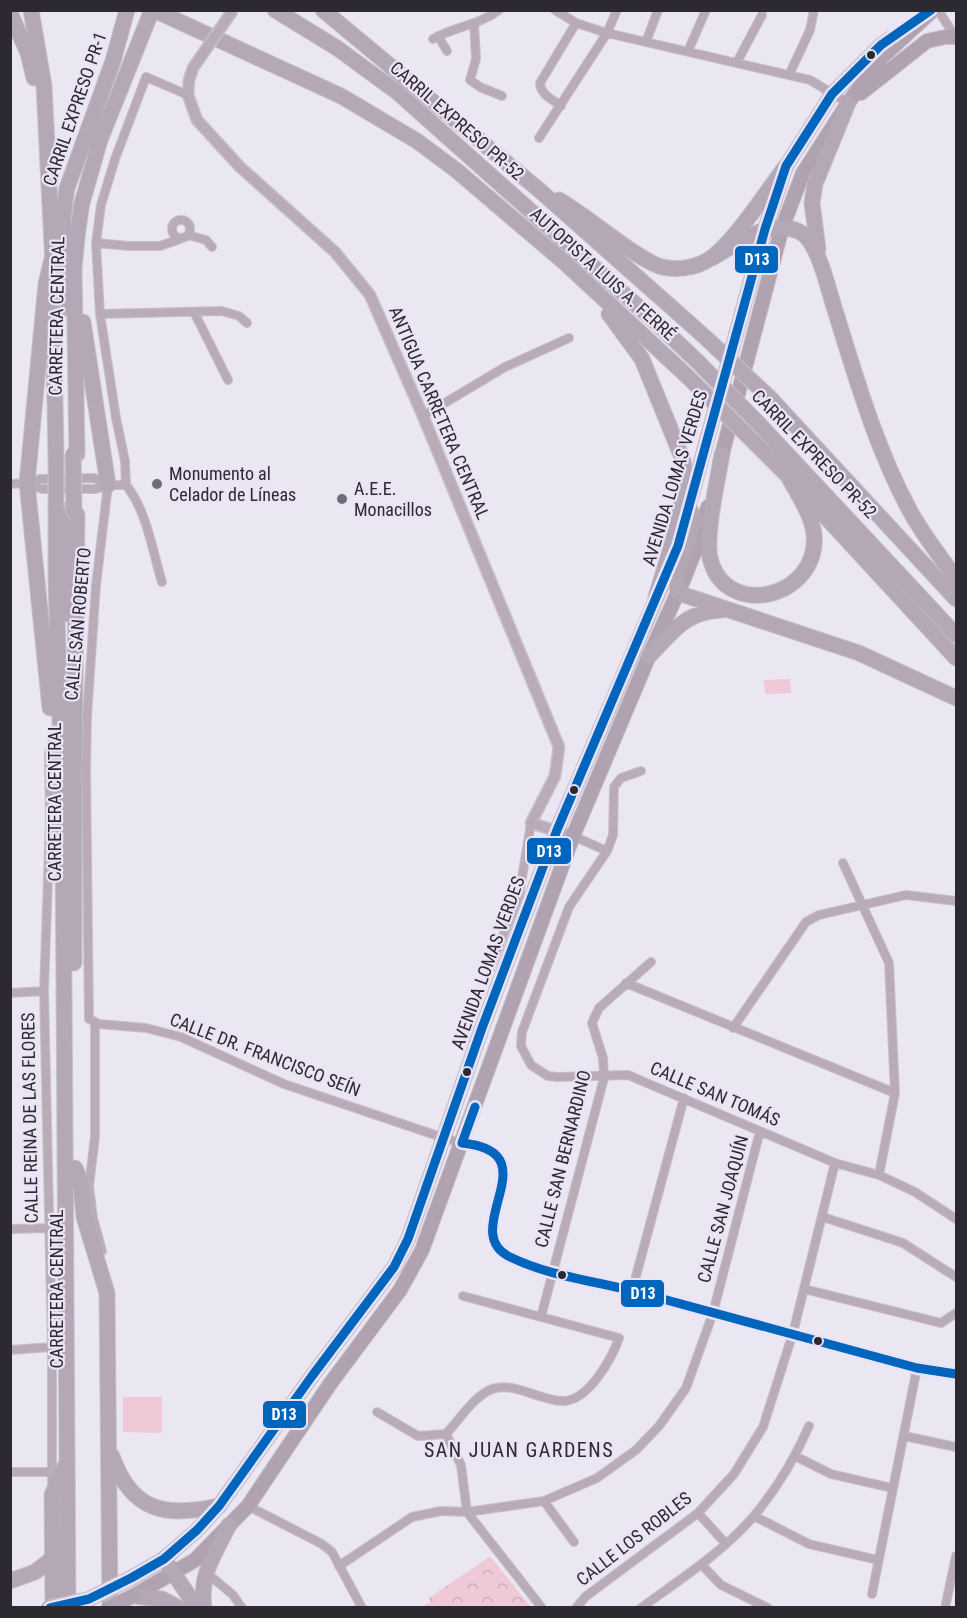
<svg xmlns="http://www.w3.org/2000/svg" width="967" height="1618" viewBox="0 0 967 1618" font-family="'Roboto Condensed',sans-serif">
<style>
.park{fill:url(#park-crowns)}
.pitch{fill:#efc9d8}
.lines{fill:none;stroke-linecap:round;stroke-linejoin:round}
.minor-casing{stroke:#c6c2cb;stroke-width:10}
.tertiary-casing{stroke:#c6c2cb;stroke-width:13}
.primary-casing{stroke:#c6c2cb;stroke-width:16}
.motorway-casing{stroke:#c6c2cb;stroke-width:17}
.minor{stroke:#b9acb8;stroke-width:8}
.tertiary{stroke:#b9acb8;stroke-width:10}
.primary{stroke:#b0a2b1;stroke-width:14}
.motorway{stroke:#b4a7b6;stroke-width:15}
.tertiary-bridge-casing{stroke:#c6c2cb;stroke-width:13;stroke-linecap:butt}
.primary-bridge-casing{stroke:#c6c2cb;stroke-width:16;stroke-linecap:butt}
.motorway-bridge-casing{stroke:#c6c2cb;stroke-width:17;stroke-linecap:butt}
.tertiary-bridge{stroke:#b9acb8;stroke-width:10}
.primary-bridge{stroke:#b0a2b1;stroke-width:14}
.motorway-bridge{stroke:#b4a7b6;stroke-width:15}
.bus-1-casing{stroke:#eae3f6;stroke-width:14}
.bus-1{stroke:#0065bd;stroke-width:9}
.bus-dot{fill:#2c2931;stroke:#eae3f6;stroke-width:2}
.poi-dot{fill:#6f6c75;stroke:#eae3f6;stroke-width:2}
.labels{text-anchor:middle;stroke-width:4.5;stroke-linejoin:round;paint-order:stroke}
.street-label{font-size:18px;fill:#2c2931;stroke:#eae3f6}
.poi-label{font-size:18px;fill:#2c2931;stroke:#eae3f6;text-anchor:start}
.neighbourhood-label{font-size:20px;letter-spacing:1.5px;fill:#2c2931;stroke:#eae3f6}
.line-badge{stroke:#eae3f6;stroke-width:2}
.badge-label{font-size:16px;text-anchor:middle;font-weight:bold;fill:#fff}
</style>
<defs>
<pattern id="park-crowns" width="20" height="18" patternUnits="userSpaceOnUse" patternTransform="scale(1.5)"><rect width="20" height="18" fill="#efc9d8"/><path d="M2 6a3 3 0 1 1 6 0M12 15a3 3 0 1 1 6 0" fill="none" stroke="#cdadba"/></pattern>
</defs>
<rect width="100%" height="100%" fill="#ebe7f2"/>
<path class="park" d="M490,1556L531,1607H422L431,1602L429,1598Z"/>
<path class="pitch" d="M790,679L791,693L765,694L764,680Z
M123,1397H162V1433L123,1432Z"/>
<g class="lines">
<defs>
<path id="minor" d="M555,10L576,23L607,33L810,80L848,103
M938,10L956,38
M474,23L476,59L470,80L480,87L502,96
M438,36L447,51
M433,39C454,27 479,25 499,10
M646,42L658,10
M688,51L706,10
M737,62L762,15
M789,75L810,30L814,10
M561,106C553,100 540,94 540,83L576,23
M539,138L607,33L617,10
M172 229a9 9 0 1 1 18 0a9 9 0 1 1-18 0Z
M188,235L206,240L212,247
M96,243L129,246H160L180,239
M194,312L228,380
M100,314L222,311L239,316L247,323
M423,416L505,367L569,338
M27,483L42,489H95L108,485H126
M10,484L27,483L40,479L94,478L108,485
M108,485L96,585L87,716L86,770L89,1019L99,1024L146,1028L181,1037L284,1084L444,1138L468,1145L473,1143C487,1149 497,1153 503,1169L491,1235L495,1244L508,1256L552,1272L632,1291L917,1368L956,1374
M126,485L125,461L116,418L100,314L96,243L101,205L115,159L146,77L188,95
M126,485C147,511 152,550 162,582
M641,771L621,778L614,787L613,835L607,851L569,907L522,1032L521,1046L531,1065L548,1076L558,1077L628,1075L835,1163L879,1175L915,1192L956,1219
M573,836L607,851
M843,863L889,963L895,1093L879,1175
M490,968L519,896L531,823
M626,983L895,1093
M10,993L44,991
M95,1023V1137L89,1186L93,1218L102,1251
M733,1028L806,922L819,915L906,895L956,901
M823,1217L903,1243L956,1277
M10,1229L48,1228
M804,1289L941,1323L956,1313
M632,1291L684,1098
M541,1317L604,1078L603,1058L592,1023L599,1008L651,962
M10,1350L52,1347
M377,1412L418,1436L446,1434C459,1420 474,1396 492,1389C514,1381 543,1402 564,1401C589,1400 612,1358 619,1338L463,1296
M446,1434L461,1465L467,1512L542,1608
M904,1436L956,1447
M795,1456L831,1474L892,1488
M10,1472H51
M52,1489V1347L44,991L50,821L49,754L53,740
M544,1501L574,1542
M248,1506L322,1544L332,1552L362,1608
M698,1513L726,1544
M754,1516L809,1544L878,1560
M701,1564L721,1585L768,1608
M339,1566L412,1517L441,1511L467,1512L544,1501L597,1478L636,1450L659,1426L686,1388L713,1313L760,1131
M214,1579L233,1595L242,1608
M872,1594L917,1368
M576,1608L585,1597L698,1513L734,1474L763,1427L793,1333L835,1163
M641,1608C679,1580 722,1553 753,1517C776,1490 795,1458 809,1426
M945,1608L956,1556"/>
<path id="tertiary" d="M193,68L189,80L188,95L197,120L240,167L335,252L370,295L423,416L559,747L555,776L531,823L573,836"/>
<path id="primary" d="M861,93L927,41L945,37H956
M720,462L782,228L803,173L848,103L883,56L933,10
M686,516L765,229L786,166L832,94L881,45L890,39
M131,1578L164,1559L197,1530L219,1506L312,1376L394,1267L408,1239L482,1028L557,830L661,587
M133,1596L195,1560L248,1506L330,1384L400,1290L422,1250L573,836L649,656L683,581L695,551L708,507"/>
<path id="motorway" d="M31,10L44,86L53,264
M154,10L341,96L417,141L456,170L564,262L687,376
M275,10L337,48L397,92L661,327L698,362
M323,10L538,189L706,338
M10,13L28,53L34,78
M559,200C592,219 620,247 654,264C671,272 696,269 711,258C735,241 767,191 786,166
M818,249L812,203L815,184L848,103
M712,258C737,244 770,217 800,232C819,242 828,290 835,310C856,378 876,448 910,511C923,535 941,557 956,579
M53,297L56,457
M66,308C62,269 60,227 67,188L113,61L127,10
M609,314L642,359L683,460C690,500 667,558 656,597
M83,322L108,485
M770,398L956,599
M760,425L956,635
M756,444L788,476L956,658
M77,454L74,268L78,229L82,203L100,140L152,10
M722,454C718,479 705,534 710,558C725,621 820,598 814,534C812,515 797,493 788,476
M689,507L695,520L676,576L678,593L859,653L956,698
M56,510V579L63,830L68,1608
M67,510L68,614
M649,656C674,631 684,612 722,610
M50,708L27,483L46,284L53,255
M74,963V770L77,515
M75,1168L80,1179L84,1217L107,1293L110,1608
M112,1456C132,1513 166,1517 219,1506
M164,1559L197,1608
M10,1581L35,1572L52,1559
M133,1596L162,1599L179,1608
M53,1608L52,1495L65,1466
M204,1608C199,1575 215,1553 229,1525"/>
</defs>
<use href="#minor" class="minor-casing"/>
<use href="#tertiary" class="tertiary-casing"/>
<use href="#primary" class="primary-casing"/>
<use href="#motorway" class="motorway-casing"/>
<use href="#minor" class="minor"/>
<use href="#tertiary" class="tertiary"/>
<use href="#primary" class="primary"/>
<use href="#motorway" class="motorway"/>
<defs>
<path id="tertiary-bridge" d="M193,68L233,10"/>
<path id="primary-bridge" d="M48,1608L89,1599L131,1578
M108,1608L133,1596"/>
<path id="motorway-bridge" d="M706,338L770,398
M698,362L760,425
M687,376L756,444
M73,454L74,511L77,515
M56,457V510"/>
</defs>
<use href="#tertiary-bridge" class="tertiary-bridge-casing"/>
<use href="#primary-bridge" class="primary-bridge-casing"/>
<use href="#motorway-bridge" class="motorway-bridge-casing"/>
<use href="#tertiary-bridge" class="tertiary-bridge"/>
<use href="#primary-bridge" class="primary-bridge"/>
<use href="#motorway-bridge" class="motorway-bridge"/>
<defs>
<path id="bus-1" d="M475,1107L462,1143C553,1152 456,1231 510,1257C549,1276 595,1281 637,1292C730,1317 824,1343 917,1368L956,1374
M50,1608L89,1599L131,1578L164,1559L197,1530L219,1506L312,1376L394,1267L408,1239L482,1028L557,830L678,546L765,229L786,166L832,94L881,45L931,10"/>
</defs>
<use href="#bus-1" class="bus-1-casing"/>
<use href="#bus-1" class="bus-1"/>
</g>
<g class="bus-dot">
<circle cx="871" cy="55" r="5"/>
<circle cx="574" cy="790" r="5"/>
<circle cx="467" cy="1072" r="5"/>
<circle cx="562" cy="1275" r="5"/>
<circle cx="818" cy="1341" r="5"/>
</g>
<g class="poi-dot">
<circle cx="157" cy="484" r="6"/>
<circle cx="342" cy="499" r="6"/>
</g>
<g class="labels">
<g class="street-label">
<text transform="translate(75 109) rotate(-71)" y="6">CARRIL EXPRESO PR-1</text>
<text transform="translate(457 121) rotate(41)" y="6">CARRIL EXPRESO PR-52</text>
<text transform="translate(603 274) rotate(42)" y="6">AUTOPISTA LUIS A. FERRÉ</text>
<text transform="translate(57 316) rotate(-89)" y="6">CARRETERA CENTRAL</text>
<text transform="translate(439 413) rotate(67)" y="6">ANTIGUA CARRETERA CENTRAL</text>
<text transform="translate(814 454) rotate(46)" y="6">CARRIL EXPRESO PR-52</text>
<text transform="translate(675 478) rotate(-73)" y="6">AVENIDA LOMAS VERDES</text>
<text transform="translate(78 624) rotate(-85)" y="6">CALLE SAN ROBERTO</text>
<text transform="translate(55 802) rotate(-90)" y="6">CARRETERA CENTRAL</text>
<text transform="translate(488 963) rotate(-70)" y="6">AVENIDA LOMAS VERDES</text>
<text transform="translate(265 1055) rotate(21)" y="6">CALLE DR. FRANCISCO SEÍN</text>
<text transform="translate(715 1094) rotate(23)" y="6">CALLE SAN TOMÁS</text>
<text transform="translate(30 1118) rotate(-91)" y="6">CALLE REINA DE LAS FLORES</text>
<text transform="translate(563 1159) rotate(-76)" y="6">CALLE SAN BERNARDINO</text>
<text transform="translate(723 1209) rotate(-75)" y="6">CALLE SAN JOAQUÍN</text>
<text transform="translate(57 1289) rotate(-90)" y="6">CARRETERA CENTRAL</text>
<text transform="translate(634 1539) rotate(-38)" y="6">CALLE LOS ROBLES</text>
</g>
<g class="poi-label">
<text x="169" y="480">Monumento al<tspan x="169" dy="21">Celador de Líneas</tspan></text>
<text x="354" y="495">A.E.E.<tspan x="354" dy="21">Monacillos</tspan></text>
</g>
<g class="neighbourhood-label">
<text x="519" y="1457">SAN JUAN GARDENS</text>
</g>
</g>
<g class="line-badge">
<rect x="734" y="245" width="45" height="29" rx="6" fill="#0065bd"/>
<rect x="526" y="837" width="46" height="28" rx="6" fill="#0065bd"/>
<rect x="620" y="1279" width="45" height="29" rx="6" fill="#0065bd"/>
<rect x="262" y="1400" width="45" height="29" rx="6" fill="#0065bd"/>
</g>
<g class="badge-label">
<text x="757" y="265">D13</text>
<text x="549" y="857">D13</text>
<text x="643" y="1299">D13</text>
<text x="284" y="1420">D13</text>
</g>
<rect width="967" height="1618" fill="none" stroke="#2c2931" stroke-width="24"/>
</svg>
